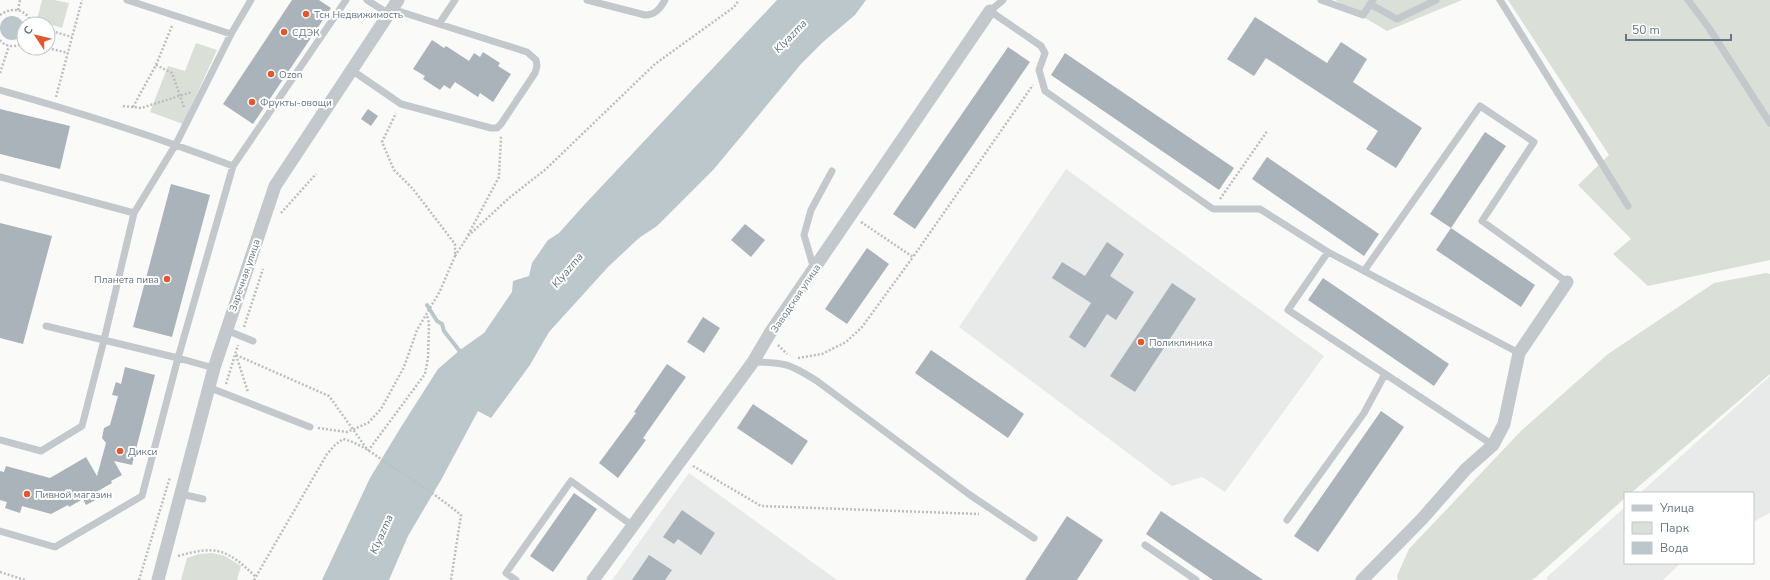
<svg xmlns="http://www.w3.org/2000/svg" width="1770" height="580" viewBox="0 0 1770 580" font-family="'Nunito Sans',sans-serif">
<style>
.built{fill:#e8e9e9}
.green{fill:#dadfd7}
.water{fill:#bbc7cb}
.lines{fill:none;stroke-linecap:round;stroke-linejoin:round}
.stream{stroke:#bbc7cb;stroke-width:4}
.building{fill:#aab3b9}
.path{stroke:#bbbfc2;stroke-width:2.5;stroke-dasharray:2 2;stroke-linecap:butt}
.lane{stroke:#c3c8cc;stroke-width:7}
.street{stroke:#c3c8cc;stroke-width:13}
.poi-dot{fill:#e4572e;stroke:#fff;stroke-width:1.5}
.labels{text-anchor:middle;stroke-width:4;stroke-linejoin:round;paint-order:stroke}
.poi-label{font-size:10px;fill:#657683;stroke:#fff;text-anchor:start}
.street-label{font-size:10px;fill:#657683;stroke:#fff}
.water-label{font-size:11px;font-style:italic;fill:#60757c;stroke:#fff}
</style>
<rect width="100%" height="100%" fill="#fafaf8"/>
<path class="built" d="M1066,169L1324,356L1225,492L1202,477L1172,486L959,327Z
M1770,376V513L1753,522V493H1640Z
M689,473L837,580H612Z
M1625,507V563H1681L1663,580H1548L1546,578Z"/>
<path class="green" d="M42,0H54L69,3L62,28L37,20Z
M1335,0H1462L1387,31Z
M1508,0H1770V260L1648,286L1613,254L1631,239L1578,185L1609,155Z
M196,43L217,50L183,124L150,112L168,66L185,71Z
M1766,273L1770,274V374L1631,493H1625V498L1535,578L1531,580H1398L1397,576L1409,549L1521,431L1608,354L1714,283Z
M212,553L225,556L241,566L237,580H181L187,558L199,554Z"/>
<path class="water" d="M777,0H866L855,15L823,42L801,64L714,169L657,226L639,238L608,267L549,332L530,365L491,418L478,411L441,480L408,536L389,580H322L370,478L401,427L438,369L460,350L484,333L512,292L513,281L529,276L532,263L548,240L559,233L585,204Z
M0 28a12 12 0 1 1 24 0a12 12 0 1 1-24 0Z"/>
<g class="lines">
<path class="stream" d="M427,305L437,321L442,324L444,331L462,354"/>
</g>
<path class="building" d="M292,0H319L331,8L253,124L223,104Z
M1255,17L1327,63L1341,42L1367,59L1353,82L1422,128L1396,168L1366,149L1378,131L1266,58L1254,76L1227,59Z
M432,40L444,48L446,46L469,61L474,53L480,57L483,52L500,63L498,66L511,74L493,102L480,93L478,97L455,82L450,89L444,85L440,90L423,79L425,76L413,69Z
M1008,47L1030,62L915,229L893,214Z
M1065,53L1234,168L1219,190L1051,75Z
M0,109L70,126L60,169L0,154Z
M368,109L378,116L371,126L361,119Z
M1485,132L1506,146L1451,228L1430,214Z
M1267,157L1379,234L1364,256L1252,179Z
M171,184L210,195L172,337L133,327Z
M0,223L52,236L23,344L0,338Z
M745,224L765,240L751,257L731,240Z
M1451,228L1535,285L1521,307L1436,250Z
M1107,242L1124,254L1110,276L1134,292L1116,320L1107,314L1085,348L1069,337L1091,303L1052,278L1062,262L1085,276Z
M867,248L889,264L847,324L825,309Z
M1323,278L1449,364L1434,386L1308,300Z
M1172,283L1196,299L1135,392L1110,376Z
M703,317L720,328L704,353L687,342Z
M931,350L1024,414L1008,438L915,373Z
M667,364L686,377L643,438L646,440L618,478L599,463L636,413L634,412Z
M125,367L155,375L132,465L114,461L122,475L111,481L112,483L98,491L101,497L86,505L83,499L69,507L68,505L51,514L22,506L20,513L5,508L7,502L0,500V471L4,472L6,466L50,478L86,457L97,476L106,443L102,438L104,428L110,425L118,396L112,395L116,382L121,384Z
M753,404L808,441L792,465L737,428Z
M1381,411L1404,427L1318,552L1294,536Z
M574,493L597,509L553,572L530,556Z
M682,510L715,533L701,555L678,539L674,544L663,537Z
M1161,511L1263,580H1213L1146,534Z
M1067,516L1103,540L1077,580H1025Z
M649,555L672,570L665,580H632Z"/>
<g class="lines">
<path class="path" d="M18,10L20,0
M0,15C12,6 27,9 32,24
M48,30L72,37
M0,40C6,48 16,47 24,43
M48,48L68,53
M156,65L172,73L184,107
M0,73L9,46
M56,97L82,0
M123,106L141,108L192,92
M133,107L156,65L172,26
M1220,199L1268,130
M281,213L316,174
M861,222L913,257L1033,85
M468,235L499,177L501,136
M455,256L468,236L509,198L546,169L655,64L734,7L739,0
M244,327L263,269
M778,345L787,354
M236,355L329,396L367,449
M236,355L248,392
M798,358L822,354L846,342L862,327L913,257
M226,384L238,345
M318,428L347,432L368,423L381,409L404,367L417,330L440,291L455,256V244L413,189L394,170L382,142L396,113
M368,451L425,374L428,358L429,323L427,315
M693,466L761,506L979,514
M178,556C217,545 227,549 256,577
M0,572L25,580
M139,580L170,477
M254,580L327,454L335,445L343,439C361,443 376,456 391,466C415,481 439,497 461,515L451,580"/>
<path class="lane" d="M127,0L231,34
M367,0L389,14
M587,0L645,15C655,15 660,9 665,0
M1003,0L990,11L1041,46L1045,53L1039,70L1045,91L1213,209H1260L1328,252L1364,271L1480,106L1534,142L1482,221L1567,282
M1321,0L1363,15L1373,0
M1500,0L1628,206
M1688,0L1709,28L1770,123
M1370,4L1397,19L1436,0
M439,24L455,0
M353,71L401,104L491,128H497L501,124L535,73L537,66L536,60L527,52L392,9
M0,90C79,112 157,137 233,166
M0,177L134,213
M1328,252L1288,310L1493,445
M814,269L804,235L811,210L832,171
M1364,271L1519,353
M226,330L253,341
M753,362C785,362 790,364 817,381L970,495L1034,538
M214,368L178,358L233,166L346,0
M208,387L310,427
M0,440L41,451L82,426L104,340L134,213L176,144L231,34L251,0
M181,494L203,499
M1287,520L1364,413L1385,374
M0,531L55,547L142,496L178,358L46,326
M1145,545L1196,580
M516,580L506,573L571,481L633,526"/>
<path class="street" d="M158,580L214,368L275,186L398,0
M593,580L753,362L770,333L990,11
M1362,580L1422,519L1466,469L1493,445L1504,424L1519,353L1567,282"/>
</g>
<g class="poi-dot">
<circle cx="306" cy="14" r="4"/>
<circle cx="284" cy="32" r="4"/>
<circle cx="271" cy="74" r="4"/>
<circle cx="252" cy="102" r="4"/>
<circle cx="167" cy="279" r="4"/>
<circle cx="1141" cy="342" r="4"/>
<circle cx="120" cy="451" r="4"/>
<circle cx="27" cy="494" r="4"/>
</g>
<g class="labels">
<g class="poi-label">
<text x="314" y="18">Тсн Недвижимость</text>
<text x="292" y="36">СДЭК</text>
<text x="279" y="78">Ozon</text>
<text x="260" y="106">Фрукты-овощи</text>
<text x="159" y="283" text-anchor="end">Планета пива</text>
<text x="1149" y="346">Поликлиника</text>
<text x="128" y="455">Дикси</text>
<text x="35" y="498">Пивной магазин</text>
</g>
<g class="street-label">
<text transform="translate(244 275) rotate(-71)" y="4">Заречная улица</text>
<text transform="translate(795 298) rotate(-56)" y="4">Заводская улица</text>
</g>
<g class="water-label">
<text transform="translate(790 36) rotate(-46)" y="4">Klyazma</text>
<text transform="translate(567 270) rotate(-50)" y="4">Klyazma</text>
<text transform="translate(381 534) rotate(-66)" y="4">Klyazma</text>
</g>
</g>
<rect x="1624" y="492" width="130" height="72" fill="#ffffff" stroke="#c1c8cd"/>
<rect x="1632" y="505" width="20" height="6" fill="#c3c8cc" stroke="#c1c8cd"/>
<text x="1660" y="512" font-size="12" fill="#657683">Улица</text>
<rect x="1632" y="522" width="20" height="12" fill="#dadfd7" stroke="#c1c8cd"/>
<text x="1660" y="532" font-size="12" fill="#657683">Парк</text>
<rect x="1632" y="542" width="20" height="12" fill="#bbc7cb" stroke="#c1c8cd"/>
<text x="1660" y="552" font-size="12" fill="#657683">Вода</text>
<g transform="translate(36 36) rotate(305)"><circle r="19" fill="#ffffff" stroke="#c1c8cd"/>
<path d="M0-3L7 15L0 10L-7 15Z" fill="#e4572e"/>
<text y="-6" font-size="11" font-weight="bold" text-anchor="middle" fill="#657683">С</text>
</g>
<path d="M1626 34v6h105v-6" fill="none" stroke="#657683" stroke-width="2"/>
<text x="1632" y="34" font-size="12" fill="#657683" stroke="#ffffff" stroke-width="3" paint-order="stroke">50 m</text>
</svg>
